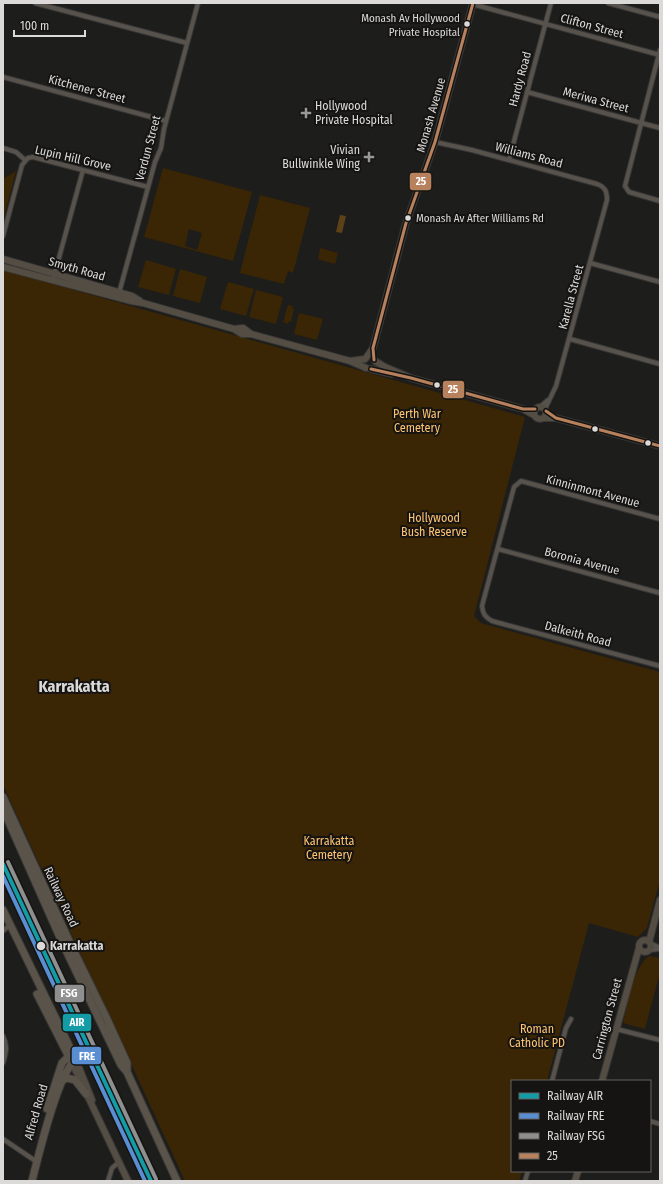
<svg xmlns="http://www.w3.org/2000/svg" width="663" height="1184" viewBox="0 0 663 1184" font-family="'Fira Sans Condensed',sans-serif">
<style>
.green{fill:#3a2604;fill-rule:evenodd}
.water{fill:#5d4117}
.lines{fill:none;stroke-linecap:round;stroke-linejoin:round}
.street-casing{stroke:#383736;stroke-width:6}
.secondary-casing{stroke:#383736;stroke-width:8}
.primary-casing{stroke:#383736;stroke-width:9}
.street{stroke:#57534c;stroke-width:4}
.secondary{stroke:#534d44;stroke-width:6}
.primary{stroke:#595349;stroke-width:7}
.bus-1-casing{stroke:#151412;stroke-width:6}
.bus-1{stroke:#b6815c;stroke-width:3}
.rail-1-casing{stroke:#151412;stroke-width:7}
.rail-2-casing{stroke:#151412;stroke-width:7}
.rail-3-casing{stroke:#151412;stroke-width:7}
.rail-1{stroke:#139ca5;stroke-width:4}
.rail-2{stroke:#5a8ed3;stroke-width:4}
.rail-3{stroke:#8f8f8f;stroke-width:4}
.bus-dot{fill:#dbdad8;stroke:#151412;stroke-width:1.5}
.poi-dot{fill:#989896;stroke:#151412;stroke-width:1.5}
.labels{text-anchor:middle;stroke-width:4;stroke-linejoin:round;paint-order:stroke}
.bus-label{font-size:11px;fill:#dbdad8;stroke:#151412;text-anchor:end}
.street-label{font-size:12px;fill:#dbdad8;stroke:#151412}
.poi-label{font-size:12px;fill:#dbdad8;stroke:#151412;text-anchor:start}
.park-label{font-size:12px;fill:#ffc470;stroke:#151412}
.stop-label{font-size:12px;font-weight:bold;fill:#dbdad8;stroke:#151412;text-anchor:start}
.district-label{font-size:16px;font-weight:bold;fill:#dbdad8;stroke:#151412}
.line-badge{stroke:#151412;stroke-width:1.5}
.badge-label{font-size:11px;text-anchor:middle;font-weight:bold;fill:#fff}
</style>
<rect width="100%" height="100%" fill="#1d1d1c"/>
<path class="green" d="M163,168L252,192L233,261L144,237ZM189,229L202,233L197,250L185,246Z
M16,171L3,221V179Z
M260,195L310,208L293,273L288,271L284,284L240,273Z
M320,248L338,253L335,264L318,259Z
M146,260L176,269L169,295L138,287Z
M180,269L207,277L200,303L173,296Z
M3,270L525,417L474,616L481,623L660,672V880L647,928L638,937L589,923L547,1081H512V1171H522L519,1181H185L3,785Z
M228,282L254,289L246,316L220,309Z
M256,290L283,297L276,324L249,317Z
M288,305L293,306L292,308L294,309L291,322L289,321L288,324L283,322Z
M299,313L323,319L317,340L294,334Z
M649,956L660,958V972L645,1029L623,1023C628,1004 633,968 649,956Z"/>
<path class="water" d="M340,215L346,216L342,233L336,232Z"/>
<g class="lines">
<defs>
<path id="street" d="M35,3L187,43
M608,3L660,17
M472,4L660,55
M660,50L625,186L629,192L660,201
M3,77L166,121
M527,92L660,128
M435,142L472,150L597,184C605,187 607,191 607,200L556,386L545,409
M3,148L16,152L25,160
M509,160L551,3
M3,236L22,165L28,158L33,157L148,187
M590,263L660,282
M54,276L83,170
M119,293L155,162L161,148L164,129L198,3
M570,339L660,364
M540,407L548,400
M660,519L521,481L514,487L482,606C483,614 485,617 492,621L660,666
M498,549L660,593
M3,931L10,925
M650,943L660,948
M649,950L660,949
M616,1029L660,1040
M3,1036C8,1046 6,1053 3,1063
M552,1081L566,1028L571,1019
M650,1121L660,1124
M3,1139L37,1162
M108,1181L112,1168L119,1162
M525,1181L528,1171"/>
<path id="secondary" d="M3,259L132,296L140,301
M3,267L131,301L143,303L234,329L242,334H251L350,361L366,368
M234,329L243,328L251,334
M366,358L373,348L406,223L435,142L473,3
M350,361L365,359
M375,361L385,367L411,378L523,409L534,415
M371,369L392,374
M534 413a6 6 0 1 1 12 0a6 6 0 1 1-12 0Z
M545,418H556L660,446
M639 946a6 6 0 1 1 12 0a6 6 0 1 1-12 0Z
M649,942L660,900
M76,1060L92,1100
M72,1063L128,1181
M602,1081L639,948
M575,1181L578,1171"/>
<path id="primary" d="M3,797L71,945L107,1019L127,1063V1072
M3,809L62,942L121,1065L127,1072L177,1181
M3,910L76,1060C58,1071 38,1158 32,1181
M37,994L72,1063
M63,1080L67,1078L75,1080L86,1094
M47,1109L62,1063L71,1054"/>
</defs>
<use href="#street" class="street-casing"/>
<use href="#secondary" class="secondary-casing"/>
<use href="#primary" class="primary-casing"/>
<use href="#street" class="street"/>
<use href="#secondary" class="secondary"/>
<use href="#primary" class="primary"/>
<defs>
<path id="bus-1" d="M374,360L373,348L406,223L435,142L473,3
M371,369L411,378L523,409H535
M546,411L556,418L660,446"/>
</defs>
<use href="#bus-1" class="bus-1-casing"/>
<use href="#bus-1" class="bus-1"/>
<defs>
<path id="rail-1" d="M3,864L151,1181"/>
<path id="rail-2" d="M3,876L145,1181"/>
<path id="rail-3" d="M8,862L156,1179"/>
</defs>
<use href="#rail-1" class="rail-1-casing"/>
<use href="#rail-2" class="rail-2-casing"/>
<use href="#rail-3" class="rail-3-casing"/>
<use href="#rail-1" class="rail-1"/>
<use href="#rail-2" class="rail-2"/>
<use href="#rail-3" class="rail-3"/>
</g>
<g class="bus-dot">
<circle cx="467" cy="24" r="3.5"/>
<circle cx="408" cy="218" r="3.5"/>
<circle cx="437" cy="385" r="3.5"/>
<circle cx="595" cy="429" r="3.5"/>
<circle cx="648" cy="443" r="3.5"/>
<circle cx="41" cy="946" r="5"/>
</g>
<g class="poi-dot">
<path d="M304 107h4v4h4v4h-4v4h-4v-4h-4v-4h4z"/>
<path d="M367 151h4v4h4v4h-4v4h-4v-4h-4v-4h4z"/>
</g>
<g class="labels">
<g class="bus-label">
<text x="460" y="22">Monash Av Hollywood<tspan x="460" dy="14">Private Hospital</tspan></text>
<text x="416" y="222" text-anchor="start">Monash Av After Williams Rd</text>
</g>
<g class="street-label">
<text transform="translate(592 26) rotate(15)" y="4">Clifton Street</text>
<text transform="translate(520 79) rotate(-75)" y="4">Hardy Road</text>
<text transform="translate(87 89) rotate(15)" y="4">Kitchener Street</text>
<text transform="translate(596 100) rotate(15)" y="4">Meriwa Street</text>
<text transform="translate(431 115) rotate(-74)" y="4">Monash Avenue</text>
<text transform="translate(148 148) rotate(-75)" y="4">Verdun Street</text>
<text transform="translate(529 155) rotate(15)" y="4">Williams Road</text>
<text transform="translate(73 158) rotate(13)" y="4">Lupin Hill Grove</text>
<text transform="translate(77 269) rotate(16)" y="4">Smyth Road</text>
<text transform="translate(571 297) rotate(-75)" y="4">Karella Street</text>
<text transform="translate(593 491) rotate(15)" y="4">Kinninmont Avenue</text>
<text transform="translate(582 561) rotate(15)" y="4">Boronia Avenue</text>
<text transform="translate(578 634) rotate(15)" y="4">Dalkeith Road</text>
<text transform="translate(61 897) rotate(65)" y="4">Railway Road</text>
<text transform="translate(607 1019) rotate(-75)" y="4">Carrington Street</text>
<text transform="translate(36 1112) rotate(-74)" y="4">Alfred Road</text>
</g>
<g class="poi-label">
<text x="315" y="110">Hollywood<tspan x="315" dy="14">Private Hospital</tspan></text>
<text x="360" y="154" text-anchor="end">Vivian<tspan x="360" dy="14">Bullwinkle Wing</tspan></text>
</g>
<g class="park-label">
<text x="417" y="418">Perth War<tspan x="417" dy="14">Cemetery</tspan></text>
<text x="434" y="522">Hollywood<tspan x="434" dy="14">Bush Reserve</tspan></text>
<text x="329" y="845">Karrakatta<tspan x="329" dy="14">Cemetery</tspan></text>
<text x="537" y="1033">Roman<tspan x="537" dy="14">Catholic PD</tspan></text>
</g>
<g class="stop-label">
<text x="50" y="950">Karrakatta</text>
</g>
<g class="district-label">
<text x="74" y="692">Karrakatta</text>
</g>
</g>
<g class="line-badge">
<rect x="409" y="172" width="23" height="19" rx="4" fill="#b6815c"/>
<rect x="442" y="380" width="23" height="19" rx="4" fill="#b6815c"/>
<rect x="54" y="984" width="31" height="19" rx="4" fill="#8f8f8f"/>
<rect x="62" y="1013" width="30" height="19" rx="4" fill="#139ca5"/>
<rect x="71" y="1046" width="31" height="19" rx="4" fill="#5a8ed3"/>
</g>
<g class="badge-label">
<text x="421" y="185">25</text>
<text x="453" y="393">25</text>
<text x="69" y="997">FSG</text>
<text x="77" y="1026">AIR</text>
<text x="87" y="1060">FRE</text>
</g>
<rect width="663" height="1184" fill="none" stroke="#dbdad8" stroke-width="8"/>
<rect x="511" y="1080" width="140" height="92" fill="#151412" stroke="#646361"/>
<rect x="519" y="1093" width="20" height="6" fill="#139ca5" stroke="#646361"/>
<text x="547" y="1100" font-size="12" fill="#dbdad8">Railway AIR</text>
<rect x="519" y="1113" width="20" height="6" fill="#5a8ed3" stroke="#646361"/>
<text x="547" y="1120" font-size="12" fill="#dbdad8">Railway FRE</text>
<rect x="519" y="1133" width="20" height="6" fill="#8f8f8f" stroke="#646361"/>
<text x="547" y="1140" font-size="12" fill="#dbdad8">Railway FSG</text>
<rect x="519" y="1153" width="20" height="6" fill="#b6815c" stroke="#646361"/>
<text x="547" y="1160" font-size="12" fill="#dbdad8">25</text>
<path d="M14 30v6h71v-6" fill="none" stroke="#dbdad8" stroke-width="2"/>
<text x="20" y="30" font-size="12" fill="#dbdad8" stroke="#151412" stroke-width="3" paint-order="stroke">100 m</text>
</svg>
